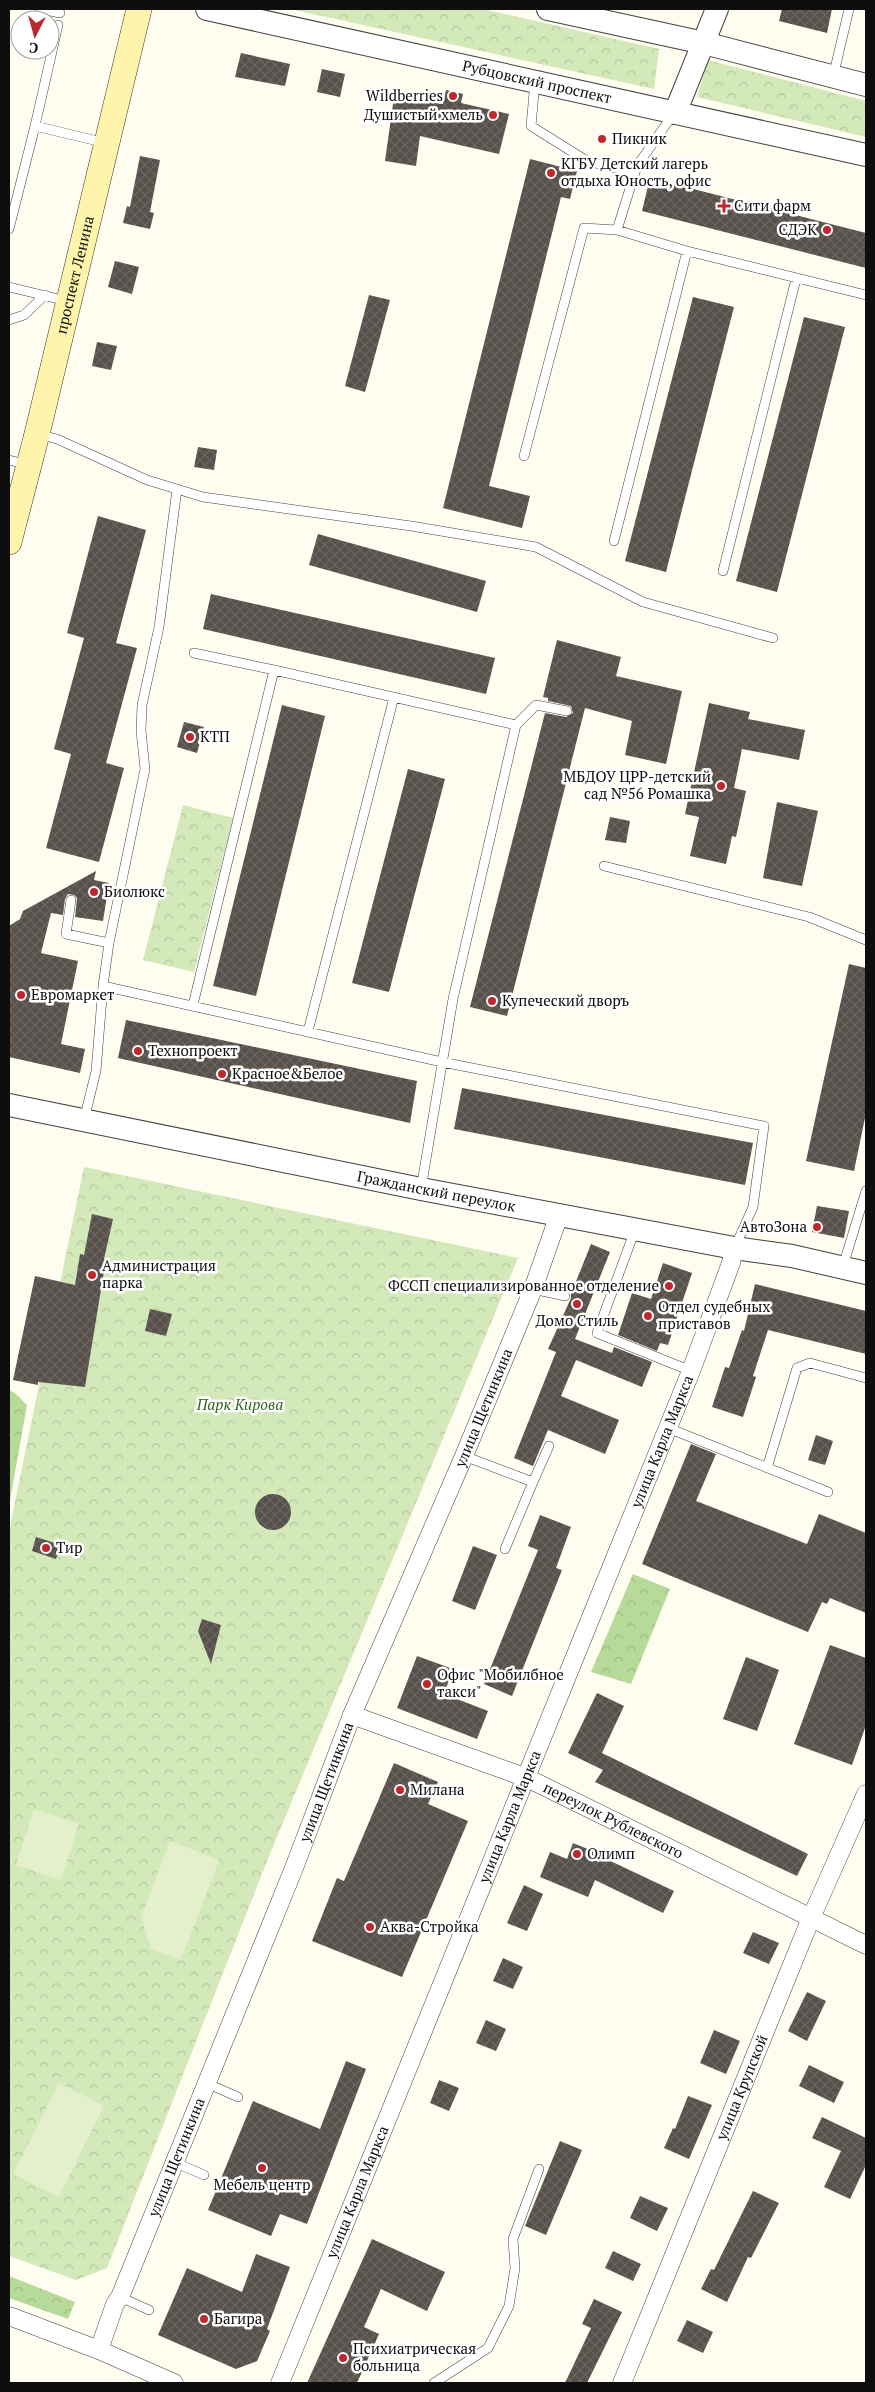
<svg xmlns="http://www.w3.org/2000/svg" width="875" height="2392" viewBox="0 0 875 2392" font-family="'PT Serif',serif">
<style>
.forest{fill:url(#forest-crowns)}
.park{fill:url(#park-crowns)}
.pitch{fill:#e4f0cc}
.building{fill:url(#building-cross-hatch)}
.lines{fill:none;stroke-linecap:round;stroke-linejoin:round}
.service-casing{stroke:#414141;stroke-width:10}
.minor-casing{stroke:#414141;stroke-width:19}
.tertiary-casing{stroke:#414141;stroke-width:24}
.secondary-casing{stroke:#303030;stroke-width:26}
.service{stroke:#fff;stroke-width:9}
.minor{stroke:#fff;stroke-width:18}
.tertiary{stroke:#fff;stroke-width:22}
.secondary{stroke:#fef4ac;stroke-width:25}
.poi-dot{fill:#bd282f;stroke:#fff;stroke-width:2}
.labels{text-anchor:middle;stroke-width:5;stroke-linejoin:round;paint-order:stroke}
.street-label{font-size:15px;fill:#0e0e0e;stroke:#fff}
.poi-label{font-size:15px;fill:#0e0e0e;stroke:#fff;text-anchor:start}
.park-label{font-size:15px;font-style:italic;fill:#2e661f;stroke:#fff}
</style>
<defs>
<pattern id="forest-crowns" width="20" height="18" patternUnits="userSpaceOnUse" patternTransform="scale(1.25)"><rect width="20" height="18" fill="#b7da99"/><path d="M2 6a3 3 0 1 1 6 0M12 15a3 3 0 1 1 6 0" fill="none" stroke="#9cba83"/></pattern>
<pattern id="park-crowns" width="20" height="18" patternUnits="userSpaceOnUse" patternTransform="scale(1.25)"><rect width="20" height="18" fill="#d3e9ba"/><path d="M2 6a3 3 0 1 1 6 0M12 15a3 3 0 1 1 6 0" fill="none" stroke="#b4c79f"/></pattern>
<pattern id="building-cross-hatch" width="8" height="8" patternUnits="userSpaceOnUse" patternTransform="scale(1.25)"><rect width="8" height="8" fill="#57504b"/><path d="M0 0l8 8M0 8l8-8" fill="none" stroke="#6a6561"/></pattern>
</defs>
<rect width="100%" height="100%" fill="#fffcf0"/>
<path class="forest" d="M9,1390L16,1394L27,1405L9,1506Z
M633,1574L670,1589L631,1684L591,1672Z
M9,2276L75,2302L68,2319L9,2298Z"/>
<path class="park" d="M290,9H483L659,49L654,89Z
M708,60L866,101V137L697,97Z
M183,805L233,818L194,972L143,960Z
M84,1167L518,1258L267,1861L107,2268L76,2280L9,2256V1531Z"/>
<path class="pitch" d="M34,1809L79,1824L61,1880L16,1865Z
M170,1841L219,1860L181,1960L151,1949L141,1918Z
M59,2083L104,2106L59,2197L13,2174Z"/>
<path class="building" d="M782,9H832L827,33L779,21Z
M241,53L290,64L285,86L235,77Z
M322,69L345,74L340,97L317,92Z
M446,90L463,94L461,103L509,114L499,154L420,136L416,166L385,161L394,97L443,104Z
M140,156L160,160L150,212L154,213L150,229L123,223L127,206L130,207Z
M530,159L577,171L570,199L561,197L489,486L530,496L522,528L443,508Z
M650,178L866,233V268L642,211Z
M115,261L139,267L132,294L108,287Z
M369,295L390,300L365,392L345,386Z
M693,297L734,307L666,572L625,561Z
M804,317L845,327L777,592L736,581Z
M97,342L117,346L111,370L92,366Z
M198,447L217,450L214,470L194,467Z
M98,516L146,530L116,643L137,648L106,763L124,768L99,862L46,848L71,754L54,749L84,638L67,633Z
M318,534L486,581L477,612L309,565Z
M211,594L495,658L486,694L203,629Z
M557,640L621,657L616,676L682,691L666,764L625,755L632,721L585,708L507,1016L470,1007L545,713L566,717L573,713L571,706L548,701V698L543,697Z
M709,703L750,712L748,719L805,730L799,760L742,749L734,788L746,791L736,837L732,836L726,864L690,856L699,817L685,814Z
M282,705L325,716L256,996L213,986Z
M184,722L204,727L197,753L177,747Z
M408,769L445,779L389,992L352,983Z
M777,802L818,811L802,886L763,878Z
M610,817L630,821L626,843L605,840Z
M96,871L94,880L109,883L103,921L75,917L77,898L74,895L68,894L65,899L63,915L51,913L41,953L78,961L61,1044L85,1049L80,1073L9,1057V926L20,919L23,911Z
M849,964L866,968V1113L854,1171L806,1161Z
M126,1020L417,1081L410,1123L118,1058Z
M462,1088L753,1143L745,1185L454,1129Z
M817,1206L849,1211L844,1238L812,1232Z
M92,1214L113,1219L104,1259H106L85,1387L38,1382V1385L13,1380L35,1276L75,1285L80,1254L84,1255Z
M591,1244L610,1252L575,1339L612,1353L614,1347L652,1362L642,1387L576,1360L561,1396L619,1420L605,1454L548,1430L533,1466L514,1458L556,1352L548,1349L571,1298V1294Z
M663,1263L692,1273L668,1345L660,1343L657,1351L618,1335L632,1293L651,1299Z
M755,1284L866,1311V1354L768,1330L753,1376L756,1377L743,1417L712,1407L725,1367L729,1368L742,1330L744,1331Z
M150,1309L172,1314L166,1336L145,1331Z
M816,1435L833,1441L825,1465L808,1460Z
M691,1444L716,1454L696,1501L807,1544L819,1514L866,1533V1613L830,1598L827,1604L822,1602L808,1632L642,1564Z
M255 1512a18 18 0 1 1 36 0a18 18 0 1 1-36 0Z
M540,1515L571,1527L556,1568L562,1570L512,1696L484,1684L538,1550L528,1546Z
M36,1537L61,1545L56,1559L32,1551Z
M473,1546L497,1555L475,1610L452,1601Z
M202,1619L221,1625L211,1664L198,1631Z
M830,1645L866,1658V1725L852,1765L794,1744Z
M417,1656L453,1669L444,1694L488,1711L477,1739L397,1708Z
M746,1657L779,1670L757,1731L723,1719Z
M597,1693L624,1706L602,1753L808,1854L797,1876L595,1782L603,1770L568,1753Z
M394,1763L438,1782L428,1804L468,1821L402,1977L312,1941L337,1878L344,1881Z
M573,1843L605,1856L604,1858L674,1891L663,1913L595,1880L588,1897L540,1877L550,1852L567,1859Z
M524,1885L543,1894L527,1931L507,1923Z
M753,1932L779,1943L769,1964L743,1953Z
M503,1958L523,1967L513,1989L493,1981Z
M807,1992L826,2001L807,2041L788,2031Z
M486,2020L506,2029L496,2051L476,2043Z
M714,2030L740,2041L726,2074L700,2063Z
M346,2061L366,2069L307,2224L280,2214L271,2236L208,2210L253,2101L320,2129Z
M809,2065L844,2082L834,2103L799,2086Z
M439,2080L459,2088L449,2111L430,2103Z
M688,2096L712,2105L689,2159L664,2148L673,2128L675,2129Z
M822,2117L866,2138V2165L850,2199L824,2187L841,2151L812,2138Z
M560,2141L582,2150L546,2235L525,2226Z
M753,2191L779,2203L751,2258L748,2257L727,2302L701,2289L711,2269L714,2270Z
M640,2196L668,2208L657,2231L630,2218Z
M372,2239L445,2272L427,2311L381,2289L364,2327L379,2334L357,2383H307Z
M613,2251L641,2264L633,2281L605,2268Z
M256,2254L290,2267L267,2329L270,2331L257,2361L236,2369L158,2335L187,2268L242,2292Z
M594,2299L622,2312L587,2383H565L591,2328L582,2324Z
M687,2320L713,2332L703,2353L677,2341Z"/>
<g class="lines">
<defs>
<path id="service" d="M41,9L60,13
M833,77L849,9
M535,82L531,126L587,161L635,173
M674,113L637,166L617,230L687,251L866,295
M35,126L58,25
M9,229L35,126L106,143
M9,287L67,301
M9,320L24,315L45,295
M37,434L57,439L147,480L203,497L411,526L536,547L643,602L773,638
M524,456L584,228L617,230
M9,460L28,465
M614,541L687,251
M723,571L796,279
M194,653L274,670
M516,725L536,705L567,711
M604,866L809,917L866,940
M71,900L66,934L109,943L103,986
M109,943L145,769L141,731L142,705L159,627L177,489
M193,1005L274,670L516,725L453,999L421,1189
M308,1031L394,697
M84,1120L96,1071L103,986L442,1062L764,1126L753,1207L735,1247
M635,1230L597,1333L691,1371
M843,1266L866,1191
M533,1289L565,1296
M668,1428L828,1492
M464,1456L533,1482L549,1446
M767,1468L797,1368L810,1363L866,1378
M505,1549L533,1482
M206,2083L238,2097
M174,2162L204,2175
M120,2297L149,2310
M434,2383L488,2348L509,2306L515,2268L513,2239L539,2169"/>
<g id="minor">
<path id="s1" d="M352,1715L527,1778L866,1945"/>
<path d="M9,2316L99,2350L174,2383"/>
<path id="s2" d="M99,2350L115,2304L120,2297L294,1868L352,1715L464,1456L533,1289L559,1215"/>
<path id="s3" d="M280,2383L691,1371L731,1263L734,1248"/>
<path id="s4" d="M622,2383L811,1918L866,1794"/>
</g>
<g id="tertiary">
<path id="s5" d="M207,9L866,155"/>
<path d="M548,9L704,43L866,85"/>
<path d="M675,113L717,9"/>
<path id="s6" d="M9,1105L421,1189L734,1248L792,1256L866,1273"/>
</g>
<g id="secondary">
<path id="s7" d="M9,542L37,434L139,9"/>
</g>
</defs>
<use href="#service" class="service-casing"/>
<use href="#minor" class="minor-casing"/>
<use href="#tertiary" class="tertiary-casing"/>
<use href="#secondary" class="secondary-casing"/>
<use href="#service" class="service"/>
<use href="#minor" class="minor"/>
<use href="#tertiary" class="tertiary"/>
<use href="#secondary" class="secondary"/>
</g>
<g class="poi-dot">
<circle cx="453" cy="96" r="5"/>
<circle cx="493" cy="115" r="5"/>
<circle cx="602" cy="139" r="5"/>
<circle cx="551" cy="173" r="5"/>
<path d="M721.5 198.5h5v5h5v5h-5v5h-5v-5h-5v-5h5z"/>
<circle cx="827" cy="230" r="5"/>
<circle cx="190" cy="737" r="5"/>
<circle cx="721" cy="786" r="5"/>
<circle cx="94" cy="892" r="5"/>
<circle cx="21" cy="995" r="5"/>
<circle cx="492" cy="1001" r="5"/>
<circle cx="138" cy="1051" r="5"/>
<circle cx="222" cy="1074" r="5"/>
<circle cx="817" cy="1227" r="5"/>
<circle cx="92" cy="1275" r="5"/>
<circle cx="669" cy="1286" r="5"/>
<circle cx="577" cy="1304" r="5"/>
<circle cx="648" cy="1316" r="5"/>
<circle cx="46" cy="1548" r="5"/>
<circle cx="427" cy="1684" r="5"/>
<circle cx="400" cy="1790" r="5"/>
<circle cx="577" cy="1854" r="5"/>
<circle cx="370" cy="1927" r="5"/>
<circle cx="262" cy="2168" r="5"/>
<circle cx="204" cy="2319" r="5"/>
<circle cx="343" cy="2358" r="5"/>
</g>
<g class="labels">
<g class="street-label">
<text dy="5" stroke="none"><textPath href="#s5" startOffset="338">Рубцовский проспект</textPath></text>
<text dy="5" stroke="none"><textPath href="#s7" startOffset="275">проспект Ленина</textPath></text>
<text dy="5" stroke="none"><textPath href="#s6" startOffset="436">Гражданский переулок</textPath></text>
<text dy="5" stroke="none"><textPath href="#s2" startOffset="1018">улица Щетинкина</textPath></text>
<text dy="5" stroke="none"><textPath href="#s3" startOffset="1016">улица Карла Маркса</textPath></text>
<text dy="5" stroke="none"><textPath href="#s2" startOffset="612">улица Щетинкина</textPath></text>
<text dy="5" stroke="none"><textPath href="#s3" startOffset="611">улица Карла Маркса</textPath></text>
<text dy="5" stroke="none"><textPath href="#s1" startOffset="282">переулок Рублевского</textPath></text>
<text dy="5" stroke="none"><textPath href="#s4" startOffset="319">улица Крупской</textPath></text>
<text dy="5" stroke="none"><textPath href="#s2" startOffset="208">улица Щетинкина</textPath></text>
<text dy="5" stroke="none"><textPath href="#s3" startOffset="206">улица Карла Маркса</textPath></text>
</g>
<g class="poi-label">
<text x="443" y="101" text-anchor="end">Wildberries</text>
<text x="483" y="120" text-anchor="end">Душистый хмель</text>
<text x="612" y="144">Пикник</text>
<text x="561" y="169">КГБУ Детский лагерь<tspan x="561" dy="17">отдыха Юность, офис</tspan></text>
<text x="734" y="211">Сити фарм</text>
<text x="817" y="235" text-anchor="end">СДЭК</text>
<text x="200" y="742">КТП</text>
<text x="711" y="782" text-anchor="end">МБДОУ ЦРР-детский<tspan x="711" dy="17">сад №56 Ромашка</tspan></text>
<text x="104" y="897">Биолюкс</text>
<text x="31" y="1000">Евромаркет</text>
<text x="502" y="1006">Купеческий дворъ</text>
<text x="148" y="1056">Технопроект</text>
<text x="232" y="1079">Красное&amp;Белое</text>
<text x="807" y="1232" text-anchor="end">АвтоЗона</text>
<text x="102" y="1271">Администрация<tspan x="102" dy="17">парка</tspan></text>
<text x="659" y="1291" text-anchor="end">ФССП специализированное отделение</text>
<text x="658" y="1312">Отдел судебных<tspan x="658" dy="17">приставов</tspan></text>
<text x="577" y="1326" text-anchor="middle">Домо Стиль</text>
<text x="56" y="1553">Тир</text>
<text x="437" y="1680">Офис "Мобилбное<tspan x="437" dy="17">такси"</tspan></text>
<text x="410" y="1795">Милана</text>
<text x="587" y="1859">Олимп</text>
<text x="380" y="1932">Аква-Стройка</text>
<text x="262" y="2190" text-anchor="middle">Мебель центр</text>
<text x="214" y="2324">Багира</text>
<text x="353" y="2354">Психиатрическая<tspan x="353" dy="17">больница</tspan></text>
</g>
<g class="park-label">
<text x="240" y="1410">Парк Кирова</text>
</g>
</g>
<rect width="875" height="2392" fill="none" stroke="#0e0e0e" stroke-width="20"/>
<g transform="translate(35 35) rotate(186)"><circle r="24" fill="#ffffff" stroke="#9f9f9f"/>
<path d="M0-4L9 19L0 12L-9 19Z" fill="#bd282f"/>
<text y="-8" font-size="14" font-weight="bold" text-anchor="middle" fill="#0e0e0e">С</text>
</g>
</svg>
